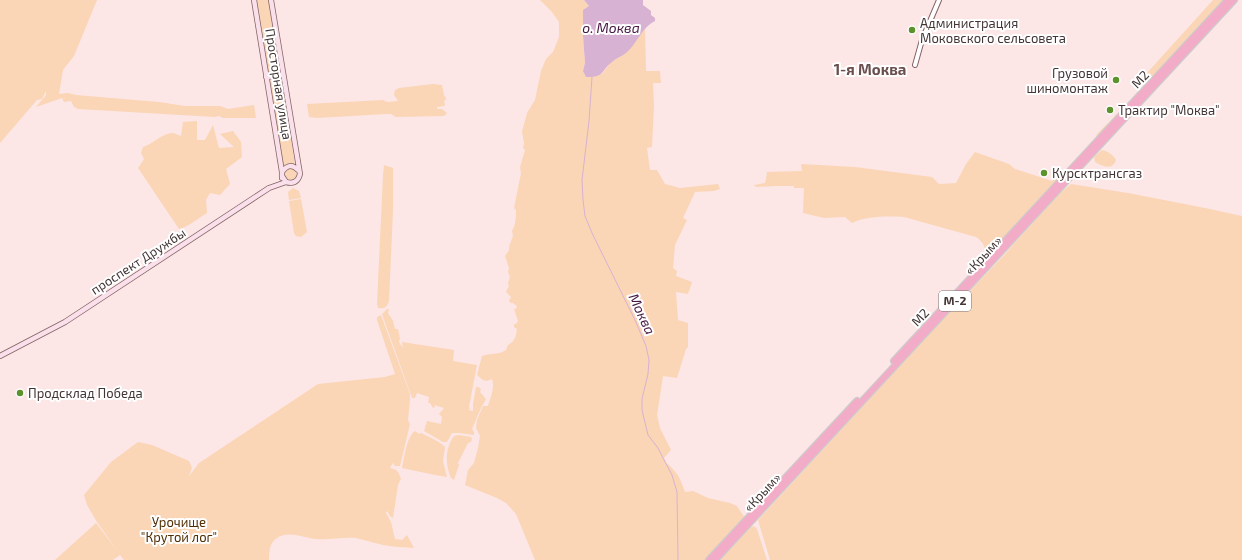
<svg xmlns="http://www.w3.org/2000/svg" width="1242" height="560" viewBox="0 0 1242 560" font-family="'Exo 2',sans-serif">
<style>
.green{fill:#fad6b6}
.water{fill:#d7b2d2}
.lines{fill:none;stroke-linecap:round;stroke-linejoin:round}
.stream{stroke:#d7b2d2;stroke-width:1}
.tertiary-casing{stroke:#846465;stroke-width:6}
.secondary-casing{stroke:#846465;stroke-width:6}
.trunk-casing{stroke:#cecaca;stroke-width:8}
.tertiary{stroke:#fff;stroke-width:4}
.secondary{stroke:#fae0ea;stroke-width:4.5}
.trunk{stroke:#f2acc8;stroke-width:5.5}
.poi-dot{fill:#5b922d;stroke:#fff;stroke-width:1.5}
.labels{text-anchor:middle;stroke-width:4;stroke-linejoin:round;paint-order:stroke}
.shield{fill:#fff;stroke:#7b7272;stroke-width:1}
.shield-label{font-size:12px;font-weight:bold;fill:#433535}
.poi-label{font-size:13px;fill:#433535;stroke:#fff;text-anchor:start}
.street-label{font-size:13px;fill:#433535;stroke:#fff}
.park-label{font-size:13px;fill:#512e04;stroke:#fff}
.water-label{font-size:14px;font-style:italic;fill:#461842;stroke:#fff}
.quarter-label{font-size:15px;font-weight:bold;fill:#6b4e4e;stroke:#fff}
</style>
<rect width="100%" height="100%" fill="#fce6e6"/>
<path class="green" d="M0,0H97L74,56L63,70L59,94L68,93L76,95L159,102L185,106H220L228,109L254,105L256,118H223L219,116L215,117L78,109L74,107L71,101L64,102L62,98L36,107L46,95V91L42,99L37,100L0,143Z
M256,0H269L280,71L278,74L269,75L268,73Z
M540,0H584L589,6L583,36L585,63L583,71L602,74L611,62L626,53L645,29L646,71H660L661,83H653L654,106L652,147L647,148L650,170H657L665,184L680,188L718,184L720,189L714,191L695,192L683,218L687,220L675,245L673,268L677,271L676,276L692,282L688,294L676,292L678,320L688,323V347L686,349L677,378L663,376L657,415L660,428L671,450L664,458C667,465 667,463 672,468C679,475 682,483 685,492L693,491L708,498L730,503L737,506L745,518L709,560H535L516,514L506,503L497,498L465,485L468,470L474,463L478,448L480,436L476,428L477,420L483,406H488C491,397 495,387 492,379L487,381L483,380L477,375L482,356C491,353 499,355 506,350L508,345C515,341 516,337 517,329L514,327V324H516L518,321L514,309H516L517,306L513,303H511L509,301L511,297L506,292L509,286L508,283L510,277L508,272L509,268L505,256C508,252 510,250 509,246C511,243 511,240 513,236L512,231C516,224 516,217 516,210L514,208L520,178L521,174L520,167L525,150L523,148L524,143L522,132L527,113L535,100L541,71L546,59L553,52L559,37V22L552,12Z
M1213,0H1225L1156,76L1152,77H1148L1147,73Z
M281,79L295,164L289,163L283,166L269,81Z
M433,84L442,85L444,95L447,100L446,99L444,101L445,105L444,106L437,107V109H442L447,113L444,116L396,117L391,114H386L317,118L309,117L307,104L383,100L387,102L398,101L394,95L395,90L399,88Z
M1124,107H1126L1097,138H1096L1097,134Z
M197,121V140H205L213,125L219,148L234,147L220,134L233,131L241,142L242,157L226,169L230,184L220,195L210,193L206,200L207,213C198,218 190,226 179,229L138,168L144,159L141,153L143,147C153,144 161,134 172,133C175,133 178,135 181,136L183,122Z
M1102,150C1107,151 1114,155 1116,160C1112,171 1102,166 1095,162L1094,157Z
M975,152L1009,164L1015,169L1052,181L1072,168L987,258C985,249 985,243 976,237L904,217C889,216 865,216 852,223L845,217L824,218L803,213L804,188H794V186H776L756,187L754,185L765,183L766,179L767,172L802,171L801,164L855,167L932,177L939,184L956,183L966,164Z
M384,165L393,168V211L389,301C387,307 385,309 378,308L377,304L383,175Z
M285 174a6 6 0 1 1 12 0a6 6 0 1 1-12 0Z
M1071,184L1128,193L1205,208L1242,216V560H770L758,520L934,329L1006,253L1012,246L1060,193Z
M293,188L299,191L301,198L289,200L288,192Z
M301,199L307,232L301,237L296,236L294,233L289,201Z
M387,309H389L388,313L393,321L395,329H398L400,338L399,342L403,348L402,342L454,350L453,361L477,365L469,407L470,408L469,410L473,411V404L476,387H478L481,389L480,392L486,399L481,408L472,429L474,432V435L459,433H452L447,442H443L424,431L427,421L441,424L442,417L439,414L444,408L434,405L435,407L433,408L430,403H428L429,397L417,393L415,398H412L384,320L382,314Z
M381,315L410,394V399L408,420L410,424L400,466H395L393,463L390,468C397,469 399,472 401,479L398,485L393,518L390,516L387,511L386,513L391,522L395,539L402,540L407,535L414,548C404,547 394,547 383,545C374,543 365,540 356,538C343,537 330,540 316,539C304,538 288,530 277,538C269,543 269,552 269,560H124L120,555L113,560H55L96,523L116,549L97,522L87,505L84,495L111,462L138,442L152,445L189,461L192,468L189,476L199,463L318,384L385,377L395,374L377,320V317Z
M415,431L419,434L421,433C429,437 439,441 445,447L443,461L447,477L435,475L402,468C404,458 407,436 415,431Z
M459,435L471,437L472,439L471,442L468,443L458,463L459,465L454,480L451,478C445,465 445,448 454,436Z
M754,526L757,529L767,560H720L751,527Z"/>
<path class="water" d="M584,0H643V5L651,11V15L655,18V21C642,27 637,44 626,53C621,57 616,58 612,62C600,71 606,77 586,77L583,71L585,63L583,36V10L589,6Z"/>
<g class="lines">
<path class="stream" d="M592,77L589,121L582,180L583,200L585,216L592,233L635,320L646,346L649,360L648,374L642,399V410L648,435L658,448L663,458L672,475L677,492L678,560"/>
<defs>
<path id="tertiary" d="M915,65L922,40L939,0"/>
<path id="secondary" d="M254,0L282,172V178
M271,0L300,174C298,182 293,184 286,182L282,176
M266,77L283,75
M282,172C287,165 292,164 298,170
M0,356L65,322L269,188L286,182"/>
<path id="trunk" d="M894,361L1228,0
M709,560L857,401
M715,560L1234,0"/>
</defs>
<use href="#tertiary" class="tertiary-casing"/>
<use href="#secondary" class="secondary-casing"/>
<use href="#trunk" class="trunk-casing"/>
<use href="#tertiary" class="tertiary"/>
<use href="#secondary" class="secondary"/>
<use href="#trunk" class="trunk"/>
</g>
<g class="poi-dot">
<circle cx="912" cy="30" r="4"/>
<circle cx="1116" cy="80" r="4"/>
<circle cx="1110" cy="110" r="4"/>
<circle cx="1044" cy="173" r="4"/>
<circle cx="20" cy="393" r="4"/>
</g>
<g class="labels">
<rect class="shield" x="939" y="291" width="32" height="20" rx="3"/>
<g class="shield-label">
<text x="955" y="305">М-2</text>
</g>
<g class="poi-label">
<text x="920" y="28">Администрация<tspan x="920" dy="15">Моковского сельсовета</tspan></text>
<text x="1108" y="78" text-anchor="end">Грузовой<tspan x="1108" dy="15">шиномонтаж</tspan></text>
<text x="1118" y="115">Трактир "Моква"</text>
<text x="1052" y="178">Курсктрансгаз</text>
<text x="28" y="398">Продсклад Победа</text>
</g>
<g class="street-label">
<text transform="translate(1140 79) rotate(-47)" y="5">М2</text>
<text transform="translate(279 84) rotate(81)" y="5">Просторная улица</text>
<text transform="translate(983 255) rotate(-47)" y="5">«Крым»</text>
<text transform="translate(138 261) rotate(-33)" y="5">проспект Дружбы</text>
<text transform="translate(920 317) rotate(-47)" y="5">М2</text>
<text transform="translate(762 492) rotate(-47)" y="5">«Крым»</text>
</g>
<g class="park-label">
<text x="179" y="527">Урочище<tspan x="179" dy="15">"Крутой лог"</tspan></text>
</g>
<g class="water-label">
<text x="611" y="33">о. Моква</text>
<text transform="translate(642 314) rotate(65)" y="5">Моква</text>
</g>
<g class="quarter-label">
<text x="870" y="75">1-я Моква</text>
</g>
</g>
</svg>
